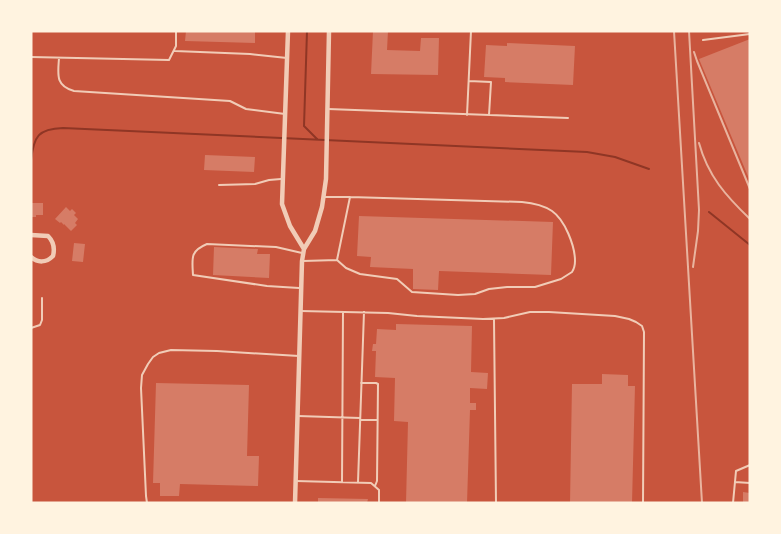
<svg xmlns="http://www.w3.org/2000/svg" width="781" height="534" viewBox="0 0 781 534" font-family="'Noto Sans',sans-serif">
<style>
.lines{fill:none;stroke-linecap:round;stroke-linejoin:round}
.stream{stroke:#8f3625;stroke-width:2}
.building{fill:#d67c66}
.service{stroke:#f1ccb7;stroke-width:2}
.minor{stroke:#f1ccb7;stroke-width:4.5}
.rail{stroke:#e9b49f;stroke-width:2}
</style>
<rect width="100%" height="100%" fill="#c8553d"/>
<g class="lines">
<path class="stream" d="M307,31L304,126L317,139
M31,160C34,136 38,129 63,128L587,152L615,157L649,169
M709,212L750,245"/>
</g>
<path class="building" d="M186,31H255V43L185,41Z
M373,31H388L387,50L420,51L421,38H439L438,75L371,74Z
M750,39V181L699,59Z
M507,43L575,46L573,85L505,82V78L484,77L486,45L507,46Z
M205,155L255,157L254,172L204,170Z
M31,203H43V215H36V217H31Z
M66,207L70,211L72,209L76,213L74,215L78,219L75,223L77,225L71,231L64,224V225L61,222L60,223L55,219Z
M359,216L553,222L551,275L439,271L438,290L413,289V269L370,267L371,257L357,256Z
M74,243L85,244L83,262L72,261Z
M214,247L258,249L257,254H270L269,278L213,275Z
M396,324L472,326L471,372L488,373L487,389L470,388V403H476V410H470L467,503H406L408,422L394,421L395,378L375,377L376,351H372L373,344H376L377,329L396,330Z
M602,374L628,375V386H635L632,503H570L572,384H602Z
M156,383L249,385L247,456H259L258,486L180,484L179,496H160V483H153Z
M743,492L750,493V503H743Z
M318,498L368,499L367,503H318Z"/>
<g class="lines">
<path class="service" d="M703,40L750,34
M175,51L250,54L287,58
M31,57L169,60L176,46V31
M59,58C58,74 55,86 74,91L230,101L246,109L285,114
M469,81L491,82L489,115
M328,109L568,118
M467,115L471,31
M219,185L255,184L269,180L281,179
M337,260L346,268L360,274L397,279L412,292L458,295L475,294L489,289L507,287H535L561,279L572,272C574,269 575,265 575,261C575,246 565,220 552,211C543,205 533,203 522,202L350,197
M303,261L337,260L350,197H324
M299,288L267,286L193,275C192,258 190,251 207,244L276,247L302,253
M301,311L388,313L417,316L483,319L504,318L530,312H549L615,316L629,319L636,322L642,326L644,332L643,503
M494,320L496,503
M31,328L40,325L42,320V298
M361,383H376L378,384L377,481L375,486
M298,416L360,418
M360,420H377
M296,481L371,483L379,490V503
M342,482L343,312
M358,482L364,312
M735,482L750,483
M147,503L146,496L141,388L142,375L148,364L153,357L159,353L171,350L217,351L299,356
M733,503L736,471L750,465"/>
<path class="minor" d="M288,31L282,204L290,226L304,249
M31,235L48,236C54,242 55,248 53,256C46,263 38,263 31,257
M295,503L302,261L304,249L315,231L322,207L326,179L329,31"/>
<path class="rail" d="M674,31L702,503
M689,31L699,210L698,231L693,267
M694,52L697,61L750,189
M699,143C708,176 726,196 750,219"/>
</g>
<rect width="781" height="534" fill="none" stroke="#fff3e0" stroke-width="65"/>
</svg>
